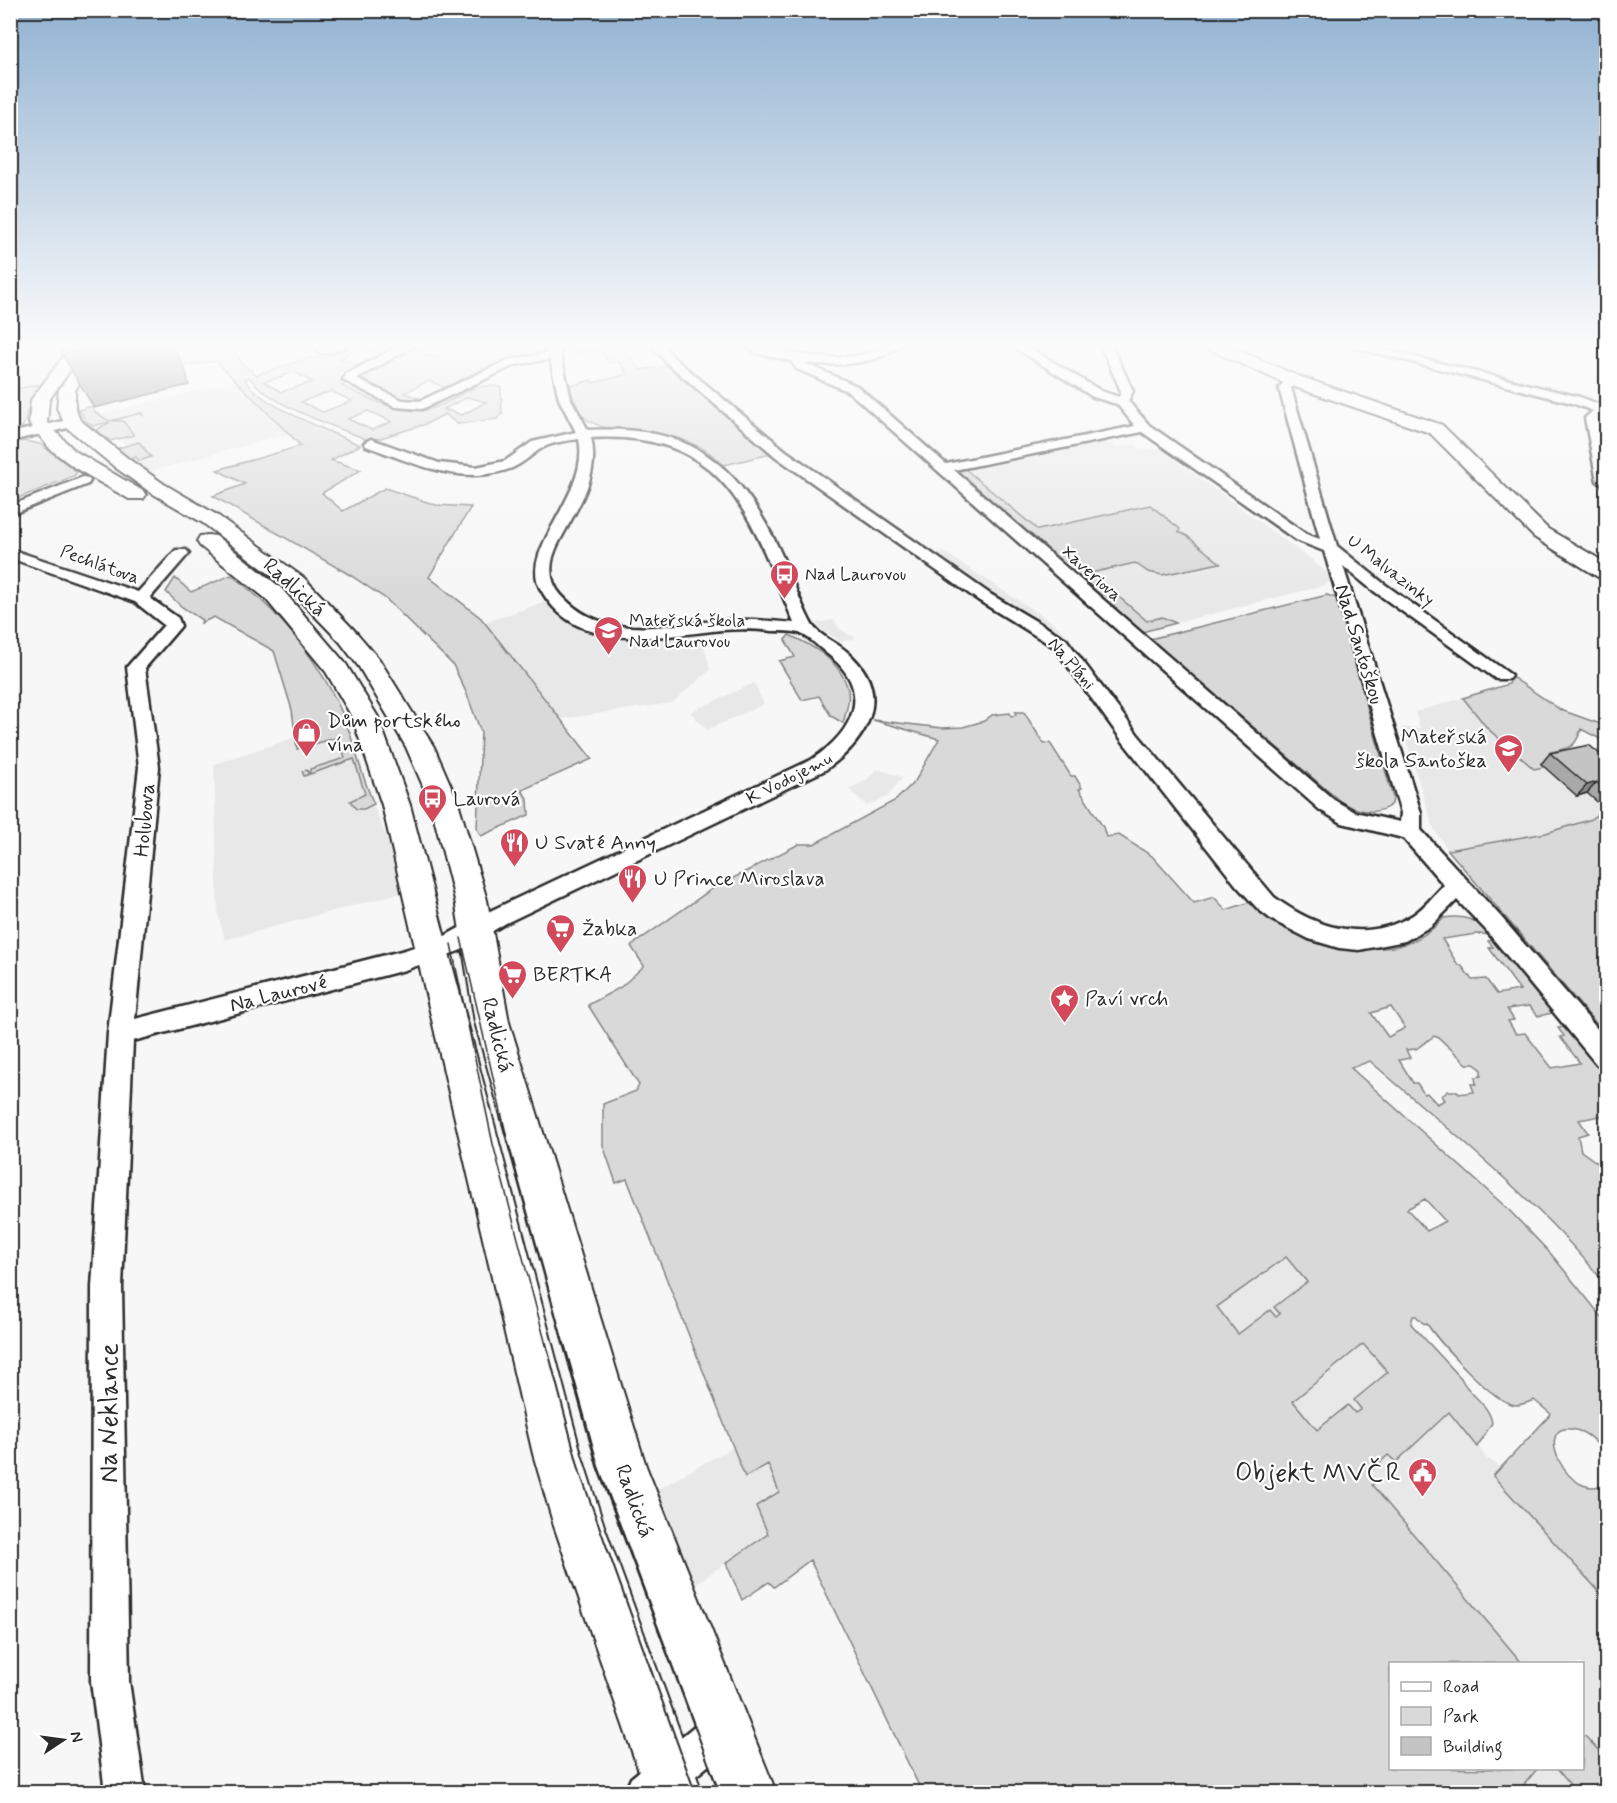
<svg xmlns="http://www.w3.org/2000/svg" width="1617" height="1803" viewBox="0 0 1617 1803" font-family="Mynerve,sans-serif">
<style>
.built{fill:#e8e8e8}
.green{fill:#d9d9d9;stroke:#828282;stroke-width:1.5;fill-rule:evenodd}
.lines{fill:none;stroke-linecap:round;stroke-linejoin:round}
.street-casing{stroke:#2b2b2b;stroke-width:5}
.secondary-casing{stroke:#2b2b2b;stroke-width:4}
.street{fill:#fff;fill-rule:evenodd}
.secondary{fill:#fff;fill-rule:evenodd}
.tram-far1{stroke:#2b2b2b;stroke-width:1.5}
.tram{stroke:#2b2b2b;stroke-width:2}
.wall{fill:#a9a9a9;stroke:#2b2b2b;stroke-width:1.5}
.shaded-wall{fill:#898989;stroke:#2b2b2b;stroke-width:1.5}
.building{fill:#c4c4c4;stroke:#2b2b2b;stroke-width:1.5}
.labels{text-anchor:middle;stroke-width:4.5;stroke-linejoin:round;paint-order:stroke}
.far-street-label{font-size:18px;fill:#2b2b2b;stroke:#fff}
.far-poi-label{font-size:18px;fill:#2b2b2b;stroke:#fff;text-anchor:start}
.street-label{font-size:21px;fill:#2b2b2b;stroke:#fff}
.poi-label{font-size:21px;fill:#2b2b2b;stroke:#fff;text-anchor:start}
.near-street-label{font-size:26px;fill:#2b2b2b;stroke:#fff}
.near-poi-label{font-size:26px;fill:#2b2b2b;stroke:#fff;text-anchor:end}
</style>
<rect width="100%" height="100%" fill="#f7f7f7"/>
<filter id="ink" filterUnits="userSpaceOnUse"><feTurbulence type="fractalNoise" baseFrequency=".0167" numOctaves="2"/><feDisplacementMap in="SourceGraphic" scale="12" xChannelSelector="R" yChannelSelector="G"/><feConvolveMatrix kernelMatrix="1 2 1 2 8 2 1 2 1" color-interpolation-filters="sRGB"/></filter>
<g filter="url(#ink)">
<path class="built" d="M11,344H72L44,384L11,390Z
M236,381L287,434L147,472L102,414Z
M1103,440L1116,447L1135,444L1140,449H1160L1313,561L1326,572L1331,580L1326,585L1176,623L1162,617L1147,621L964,468Z
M944,552L1052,622L1072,639L1066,640L1024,611L1021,612L1013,604L1009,605L1001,597L991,594L935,554Z
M547,601L563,618L577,626L601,635L644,640L701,634L710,670L672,703L561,719L484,623Z
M834,620L839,628L849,635H852L855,639L839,642L837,638L824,632L816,623Z
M754,683L764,704L707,730L690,712Z
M1463,698L1488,729L1540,764L1579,755L1606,777V805L1602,807L1592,819L1537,835L1448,850L1433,827L1402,727L1420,729L1415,712Z
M341,725L408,891L225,940L218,914L214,764L299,736Z
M876,769L903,777L888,796L867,806L849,789L867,780Z
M1257,1175L1417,1348L1486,1458L1606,1529V1792H1460L1479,1769L1582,1768V1664L1420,1663L1114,1273Z
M733,1447L744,1477L768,1464L779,1492L768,1534L684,1592L644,1497Z"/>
<path class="green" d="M109,344H231L241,362L256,375L309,358H326L359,344H405L387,355L362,348L339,358L361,366L346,374L343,379L345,384L342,386C371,399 403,419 436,407C461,398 472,381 501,387L502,414L497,419L457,424L445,414L426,424L371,441C336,427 271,406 249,377L245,379C255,403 334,433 360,445L331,460L361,470L322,493L343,511L385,488L436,505L471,507L429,577L481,618L592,759L522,790L528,800L529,815L481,836L477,829L481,732L466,692L453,665L386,599L350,575L213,496L245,484L217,470L301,446L216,361L86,380ZM295,372L312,382L281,392L264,382ZM331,391L352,401L323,412L301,402ZM468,397L486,402L462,415L444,409ZM368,411L391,421V422L372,430L348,419Z
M419,344H435L418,352L433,357L455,347L449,344H510L513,350L539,347L544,349L536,354L508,360L450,389L428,381L404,393L426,400C402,405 379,390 358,381L357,377C375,363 402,361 419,344Z
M561,344H621L640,370L668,366L771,454L724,465C709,450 689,440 668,436C628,428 574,439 570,384L574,385L591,380L593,383L627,374L619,362L609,363L600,350L561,354Z
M44,384C40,390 33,397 30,403C24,417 29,429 11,432L10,390Z
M93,406L95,412L109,421L142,413L143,415L140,413L113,421H123L134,435L110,441L96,430L110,422L93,426L87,422L79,410Z
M24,441L40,444L77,472L74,476L11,501V443Z
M139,442L151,457L139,461L136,457L128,459L115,449Z
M964,468L1038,530L1150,505L1180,529L1179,532L1187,536L1220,563L1162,575L1148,572L1135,563L1091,573L1147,621L1162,617L1176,623L1142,632L1137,631L1093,591L1094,589L1079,576L1074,575L957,472Z
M231,575C280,611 323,665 346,722C356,749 362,778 374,804L364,809H356L350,801L365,794L354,759L304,776L302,771L307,770L308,773L310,772V769L345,758L339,737L297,749L292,710L274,651L214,617L201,623L202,620L182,607L166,592L175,578L191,592Z
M1327,595L1336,598L1393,798L1392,804C1376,817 1357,811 1341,802L1150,639Z
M789,635C812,645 839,660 847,686C851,698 846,712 843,723L831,716L819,696L802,700L779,661L795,657L785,640Z
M1512,677L1561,710L1606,726V742L1581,729C1575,749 1570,747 1551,752L1559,760L1541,763L1544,767L1534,769L1488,729L1463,698L1509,684Z
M1015,712H1024L1044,744L1050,743L1071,776H1075L1082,788L1079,789L1103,827L1106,837L1119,835L1152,856L1194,903L1214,897L1226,910L1250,902L1263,912C1325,936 1389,977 1444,918C1465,914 1479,921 1495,935L1477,934L1442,939L1458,965H1461L1472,980L1486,979L1497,994L1520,990L1489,948L1493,947L1488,941L1498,939L1558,1012L1538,1016L1529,1006L1507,1009L1514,1020L1508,1021L1516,1034L1525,1033L1552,1068L1580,1063L1560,1037L1564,1036L1558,1028L1569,1026L1606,1071V1115L1579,1120L1588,1133L1578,1136L1581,1151L1599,1164L1606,1174V1285C1539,1201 1451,1132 1370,1061L1351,1068L1508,1209L1551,1254L1606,1322V1458C1600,1445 1589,1433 1576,1430C1528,1417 1570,1509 1606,1482V1599L1493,1476L1551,1414L1534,1400C1529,1402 1521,1405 1516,1405C1495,1405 1439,1342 1427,1324L1423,1323L1416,1316H1413L1411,1324L1461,1378C1468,1395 1489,1403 1492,1423L1477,1447L1449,1412L1396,1462L1388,1455L1369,1473L1375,1482L1372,1485L1522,1663L1390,1664V1768L1537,1769L1518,1792H922L810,1560L774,1587L769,1582L742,1600L726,1563L768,1534L756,1506L779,1492L768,1464L745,1477L627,1179L616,1183L603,1145V1104L636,1091L639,1085L588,1005L621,987L644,966L631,946L712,889L799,844H814L896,800L915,781L939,739L873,720L942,728L963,727L984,721L992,715L1010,713L1011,716L1016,715ZM1391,1007L1405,1028L1388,1037L1371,1013ZM1434,1036L1439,1038L1467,1064H1474L1481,1069V1076L1475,1077L1476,1084H1471L1474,1092L1459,1094L1457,1091H1448L1442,1096L1445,1100L1437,1104L1427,1093L1424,1094L1417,1083H1413L1399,1060L1410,1058L1406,1050L1416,1049ZM1425,1199L1445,1221L1427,1231L1407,1209ZM1286,1257L1307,1282L1274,1307L1280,1314L1276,1317L1270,1310L1238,1334L1217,1307ZM1363,1344L1388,1372L1354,1400L1361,1409L1355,1413L1348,1405L1317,1430L1293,1401Z
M1605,806L1606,807V1035L1448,850L1546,833L1592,819Z
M1583,1736H1585L1606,1758V1792H1576L1557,1769L1582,1768Z"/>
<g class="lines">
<defs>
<path id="street" d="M313,344H324L326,347L342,344L345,347L327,353H319Z
M403,344H417L356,379L402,400L420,401L508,360L548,353L547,344H558L571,399L588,430C688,425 735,459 778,547C790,572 798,598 811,623C817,635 836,642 846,651C895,692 869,740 825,770L506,923L459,951L405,970L133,1041L122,1287L129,1681L145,1792H105L91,1681L92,1287L108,1033L139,767L127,667L164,625L135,602L10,558V549L138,592L176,550H186L189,553L150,598L178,618L181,626L145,668L159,767L135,1019L405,950L443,937L490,911L811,760C855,731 875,689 825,652C818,646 808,636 799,633C791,631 781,631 772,631C756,629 739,629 722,630C661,636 576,656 540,588C519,548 591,494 579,439C566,441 550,442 539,450C530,456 523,463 512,468C463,487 413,463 366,446L364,443L371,439L439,463L476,467L505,461L532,442L576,432L559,399L550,359L515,365L422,409L396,407L343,380L346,374ZM591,438C729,431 749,516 794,623C773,621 751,619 730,620C672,622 607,646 561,595C548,580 549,562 558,544C575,511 601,477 591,438Z
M651,344H662L674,358L786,451L990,594L1066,639L1138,735L1274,897C1315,928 1366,944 1413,915C1424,908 1434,895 1444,885L1403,838L1342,823L1320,810L849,392L797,369L791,361L757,353L742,344C768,344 794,357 824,357C839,358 856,357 870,352C883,348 887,344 901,344C878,366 834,366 804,363L857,386L946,464L1135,426L1117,404L1093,397L1009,344H1023L1101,391L1119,397L1121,391L1100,344H1111L1133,391L1128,401L1149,425L1306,534L1320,539L1279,388L1288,377H1296L1298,380L1291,388L1337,546L1383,583L1511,675L1508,679H1496L1371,589L1343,566L1421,813V830L1501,917L1606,1039V1068L1597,1065L1485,929L1457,900L1431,926L1405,941L1359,950L1339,948L1309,939L1272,920L1258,909L1236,885L1124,743L1054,647L978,600L776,457L666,362ZM1142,432L1296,540L1324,551L1401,813L1400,822L1355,812L1334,800L954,470Z
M1341,344H1361L1580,397L1606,407V416L1598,419L1606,460V486L1597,481L1585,418L1593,411L1572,403Z
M72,419L78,423L77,426L10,441V433Z
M83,477L88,478L90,481L88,484L10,515V506Z
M722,1709L736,1715L742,1729L736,1743L676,1792H625L631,1778L708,1715Z"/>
<path id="secondary" d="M90,344H106L75,390V408L80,420L130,460L164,484L217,515L304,578L356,632L379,659L434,747L458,802L487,900L509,1022L646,1466L776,1792H720L598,1466L475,1022L455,900L430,802L406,747L359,667L340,642L288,588L203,523L150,492L116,468L66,427L57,408L59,390Z
M1202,344H1224L1298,376L1442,425L1548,529L1606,563V579L1598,577L1534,537L1430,433L1286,384L1204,347Z
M69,355L77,360L49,400L47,423L75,451L143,491L146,495L143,499H129L75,468L50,449L29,423L31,400L63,357Z
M208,535L216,536L281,588L346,664L378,717L410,805L581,1454L604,1526L702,1792H646L554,1526L533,1454L382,805L352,717L326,672L265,598L200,546L197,541L200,536Z"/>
</defs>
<use href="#street" class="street-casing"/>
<use href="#secondary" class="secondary-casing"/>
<use href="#street" class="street"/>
<use href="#secondary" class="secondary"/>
<path class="tram-far1" d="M461,938L507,1138L564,1345
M451,944L493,1144L546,1345"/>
<path class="tram" d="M546,1343L580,1473L695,1792
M564,1343L598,1466L719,1792"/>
</g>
<path class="wall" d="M1550,753L1606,759V805L1602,806L1587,793L1577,796L1541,764Z"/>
<path class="shaded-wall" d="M109,344H172L186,372L189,385L94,408L62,354Z
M1597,782L1587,793L1577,796L1587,785Z"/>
<path class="building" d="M59,344H109L62,354Z
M1589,745L1606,759V791L1597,782L1587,785L1550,753Z"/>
</g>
<linearGradient id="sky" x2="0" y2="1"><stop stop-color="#91b2d2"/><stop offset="0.58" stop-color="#fbfbfb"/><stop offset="1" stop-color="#fbfbfb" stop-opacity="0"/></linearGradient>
<rect width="1617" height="597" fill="url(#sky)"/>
<defs>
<symbol id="bus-pin" viewBox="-11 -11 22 30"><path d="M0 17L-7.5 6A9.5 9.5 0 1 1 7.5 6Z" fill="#d1495b" stroke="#fff"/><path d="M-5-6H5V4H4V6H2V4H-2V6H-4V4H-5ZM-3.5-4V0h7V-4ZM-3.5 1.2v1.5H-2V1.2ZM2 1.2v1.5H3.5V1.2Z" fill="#fff"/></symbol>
<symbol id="school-pin" viewBox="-11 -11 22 30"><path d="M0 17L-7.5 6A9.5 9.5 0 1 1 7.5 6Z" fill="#d1495b" stroke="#fff"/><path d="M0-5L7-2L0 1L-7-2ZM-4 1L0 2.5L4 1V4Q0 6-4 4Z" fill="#fff"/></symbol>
<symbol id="shop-pin" viewBox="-11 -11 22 30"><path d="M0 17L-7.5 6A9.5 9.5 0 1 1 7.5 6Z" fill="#d1495b" stroke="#fff"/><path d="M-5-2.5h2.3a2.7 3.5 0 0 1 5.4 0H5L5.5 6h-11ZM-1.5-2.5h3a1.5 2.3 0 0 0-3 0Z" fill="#fff"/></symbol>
<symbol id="restaurant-pin" viewBox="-11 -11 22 30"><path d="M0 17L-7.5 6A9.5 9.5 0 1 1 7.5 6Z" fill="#d1495b" stroke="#fff"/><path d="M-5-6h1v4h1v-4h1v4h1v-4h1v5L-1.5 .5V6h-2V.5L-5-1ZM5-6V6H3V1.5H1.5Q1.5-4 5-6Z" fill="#fff"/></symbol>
<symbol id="supermarket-pin" viewBox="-11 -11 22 30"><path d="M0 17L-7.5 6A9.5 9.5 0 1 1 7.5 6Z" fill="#d1495b" stroke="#fff"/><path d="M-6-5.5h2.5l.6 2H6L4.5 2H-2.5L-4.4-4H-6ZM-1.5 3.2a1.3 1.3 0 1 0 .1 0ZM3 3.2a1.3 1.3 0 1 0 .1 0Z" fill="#fff"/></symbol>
<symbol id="sight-pin" viewBox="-11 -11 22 30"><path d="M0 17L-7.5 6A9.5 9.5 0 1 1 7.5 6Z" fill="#d1495b" stroke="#fff"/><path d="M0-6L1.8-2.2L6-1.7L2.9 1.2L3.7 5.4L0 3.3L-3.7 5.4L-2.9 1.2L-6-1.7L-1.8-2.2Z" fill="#fff"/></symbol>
<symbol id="civic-pin" viewBox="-11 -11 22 30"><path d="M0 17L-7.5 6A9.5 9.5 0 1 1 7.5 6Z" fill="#d1495b" stroke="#fff"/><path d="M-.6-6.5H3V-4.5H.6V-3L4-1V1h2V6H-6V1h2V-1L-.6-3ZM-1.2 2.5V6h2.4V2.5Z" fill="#fff"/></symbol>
</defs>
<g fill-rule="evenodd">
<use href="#bus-pin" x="768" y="558" width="33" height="45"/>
<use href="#school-pin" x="592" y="614" width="33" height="45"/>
<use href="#shop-pin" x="290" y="716" width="33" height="45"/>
<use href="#school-pin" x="1492" y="732" width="33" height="45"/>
<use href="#bus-pin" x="416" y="782" width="33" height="45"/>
<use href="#restaurant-pin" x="498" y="826" width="33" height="45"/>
<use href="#restaurant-pin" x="616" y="862" width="33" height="45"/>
<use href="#supermarket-pin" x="544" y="912" width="33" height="45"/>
<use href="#supermarket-pin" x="496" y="958" width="33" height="45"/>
<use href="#sight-pin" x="1048" y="982" width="33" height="45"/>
<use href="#civic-pin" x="1406" y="1456" width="33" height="45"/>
</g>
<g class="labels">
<g class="far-street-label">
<text transform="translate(100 564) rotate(20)" y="6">Pechlátova</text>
<text transform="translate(1391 570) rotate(38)" y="6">U Malvazinky</text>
<text transform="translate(1092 573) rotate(42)" y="6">Xaveriova</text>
<text transform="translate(1072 663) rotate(49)" y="6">Na Pláni</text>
<text transform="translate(789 778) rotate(-27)" y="6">K Vodojemu</text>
</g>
<g class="far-poi-label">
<text x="805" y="580">Nad Laurovou</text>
<text x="629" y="626">Mateřská škola<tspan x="629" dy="21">Nad Laurovou</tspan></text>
</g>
<g class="street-label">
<text transform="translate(295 587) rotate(42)" y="7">Radlická</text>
<text transform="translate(1360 644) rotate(73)" y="7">Nad Santoškou</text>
<text transform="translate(144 820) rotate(-85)" y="7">Holubova</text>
<text transform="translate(278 993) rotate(-14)" y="7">Na Laurové</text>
<text transform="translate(498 1035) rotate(76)" y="7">Radlická</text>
<text transform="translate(635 1501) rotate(70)" y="7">Radlická</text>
</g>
<g class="poi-label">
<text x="327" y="727">Dům portského<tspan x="327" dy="24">vína</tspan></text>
<text x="1487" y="743" text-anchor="end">Mateřská<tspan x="1487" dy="24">škola Santoška</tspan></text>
<text x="453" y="805">Laurová</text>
<text x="535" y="849">U Svaté Anny</text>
<text x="654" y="885">U Prince Miroslava</text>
<text x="582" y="935">Žabka</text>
<text x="533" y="981">BERTKA</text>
<text x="1085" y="1005">Paví vrch</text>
</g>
<g class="near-street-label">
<text transform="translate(108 1413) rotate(-90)" y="9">Na Neklance</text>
</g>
<g class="near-poi-label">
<text x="1401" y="1481">Objekt MVČR</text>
</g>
</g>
<rect width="1617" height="1803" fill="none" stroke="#fff" stroke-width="36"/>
<rect x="18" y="18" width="1581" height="1767" fill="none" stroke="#2b2b2b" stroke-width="2" filter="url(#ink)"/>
<rect x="1389" y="1662" width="195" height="108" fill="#ffffff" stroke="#aaaaaa" stroke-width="1.5"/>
<rect x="1401" y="1682" width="30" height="9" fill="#ffffff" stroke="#aaaaaa" stroke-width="1.5"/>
<text x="1443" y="1692" font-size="18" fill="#2b2b2b">Road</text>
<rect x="1401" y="1707" width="30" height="18" fill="#d9d9d9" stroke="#aaaaaa" stroke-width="1.5"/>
<text x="1443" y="1722" font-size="18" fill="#2b2b2b">Park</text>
<rect x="1401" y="1737" width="30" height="18" fill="#c4c4c4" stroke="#aaaaaa" stroke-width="1.5"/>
<text x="1443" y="1752" font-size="18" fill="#2b2b2b">Building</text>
<g transform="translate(63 1740) rotate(77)" stroke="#ffffff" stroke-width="4.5" paint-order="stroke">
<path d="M0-4.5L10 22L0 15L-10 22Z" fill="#2b2b2b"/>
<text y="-9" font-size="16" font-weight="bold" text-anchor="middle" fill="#2b2b2b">N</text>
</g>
</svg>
